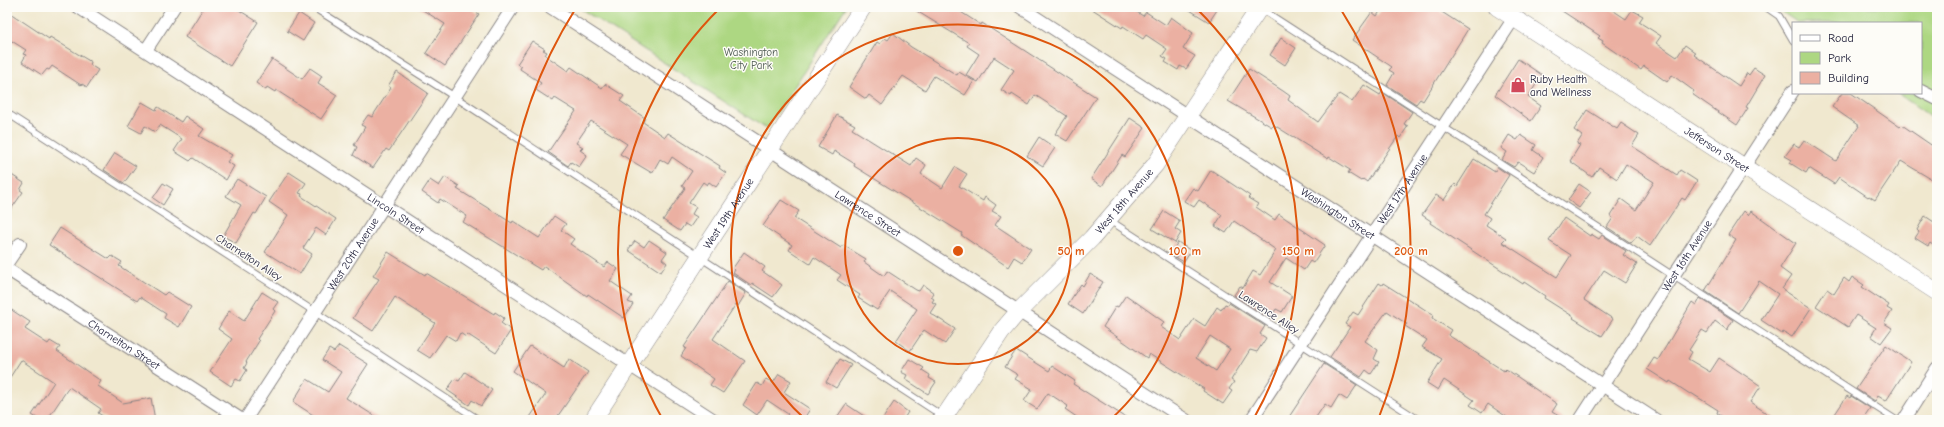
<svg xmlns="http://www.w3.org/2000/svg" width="1944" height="427" viewBox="0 0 1944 427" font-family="'Comic Neue',sans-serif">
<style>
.green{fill:#add782;stroke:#687c5e}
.building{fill:#ebb0a2;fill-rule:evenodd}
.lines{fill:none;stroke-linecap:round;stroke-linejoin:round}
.lane-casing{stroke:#898585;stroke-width:8}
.street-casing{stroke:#898585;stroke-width:14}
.secondary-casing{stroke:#898585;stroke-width:18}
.lane{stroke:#fff;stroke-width:6}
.street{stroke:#fff;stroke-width:12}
.secondary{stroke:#fff;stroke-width:17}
.ring{fill:none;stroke:#de560e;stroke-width:2}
.labels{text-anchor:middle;stroke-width:3;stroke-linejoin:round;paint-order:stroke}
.park-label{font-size:11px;fill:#4c5850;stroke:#fdfcf7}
.poi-label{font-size:11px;fill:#22223b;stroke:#fdfcf7;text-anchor:start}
.street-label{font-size:11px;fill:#22223b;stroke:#fdfcf7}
.centre{fill:#de560e;stroke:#fdfcf7;stroke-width:2}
.ring-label{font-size:12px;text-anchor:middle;font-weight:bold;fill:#de560e;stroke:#fdfcf7;stroke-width:3;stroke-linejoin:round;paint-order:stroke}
</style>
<rect width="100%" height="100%" fill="#fdfcf7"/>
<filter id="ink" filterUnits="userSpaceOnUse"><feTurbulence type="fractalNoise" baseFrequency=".025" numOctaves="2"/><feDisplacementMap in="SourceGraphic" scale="8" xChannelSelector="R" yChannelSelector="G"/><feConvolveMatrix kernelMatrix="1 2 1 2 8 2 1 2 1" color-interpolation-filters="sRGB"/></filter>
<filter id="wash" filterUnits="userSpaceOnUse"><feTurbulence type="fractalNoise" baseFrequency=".012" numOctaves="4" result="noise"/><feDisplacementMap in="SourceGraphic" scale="16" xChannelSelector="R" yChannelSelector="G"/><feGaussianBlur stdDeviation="0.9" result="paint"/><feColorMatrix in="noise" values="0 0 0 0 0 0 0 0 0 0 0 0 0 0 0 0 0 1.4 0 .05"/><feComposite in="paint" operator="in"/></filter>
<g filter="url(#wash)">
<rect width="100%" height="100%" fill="#f0e8cf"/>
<path class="green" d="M578,7H846L768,127L765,128Z
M1775,7H1937V121L1897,93H1921V23H1798Z"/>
<g id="blocks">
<path class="building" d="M204,7H234L258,22L230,66L185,37Z
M418,7H469L479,14L445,66L426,53L445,24Z
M910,7H953L981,25L982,23L1096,97L1067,141L1055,134L1067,116L1035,95L1029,105L1012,94L1011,96L1001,90L1014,70L994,57L978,82L966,75L979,54L967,46L969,43Z
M1089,7H1129L1143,16L1146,12L1166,25L1171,17L1193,33L1183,49L1195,56L1186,69L1180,66L1178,70L1165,62L1167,59L1162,56L1167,49L1146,35L1143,39L1123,26L1122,28Z
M1185,7H1219L1209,22Z
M1383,7H1434L1468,29L1423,101L1420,99L1416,104L1387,85L1394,73L1389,70L1392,67L1352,40L1372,12L1377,16Z
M1556,7H1608L1626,19L1632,10L1643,16L1639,22L1661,36L1656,43L1677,57L1685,45L1696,53L1694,55L1739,86L1747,73L1749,75L1754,68L1765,75L1746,107L1748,108L1737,125L1692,94L1694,91L1672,75L1667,82L1644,66L1641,70L1602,43L1603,41L1598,38L1600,36Z
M7,11L49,39L50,37L91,62L90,65L98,70L87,87L82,84L81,85L52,66L49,70L47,69L42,75L22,62L26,55L23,54L26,50L7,38Z
M299,13L314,23L303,41L287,31Z
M893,33L911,47L957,75L959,72L974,81L965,95L934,76L925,90L903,76L882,105L869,95L866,99L849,87L877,42L880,44L885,38L888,40Z
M1281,38L1296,48L1285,65L1270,55Z
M532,41L545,49L543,50L547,52L545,55L568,71L571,67L602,88L605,84L624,96L620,101L645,118L643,122L665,137L668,133L720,166L719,168L726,173L716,187L709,182L707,185L703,182L689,203L696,207L692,214L697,217L690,227L685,224L680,231L663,220L685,188L682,186L692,171L672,157L668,164L660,159L652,173L620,154L627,144L591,121L576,143L583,147L580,150L587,155L579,167L571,162L568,166L548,152L576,111L555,98L553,101L536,90L541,83L520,69L521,67L517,64Z
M272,59L302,79L310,68L322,76L318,83L337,95L321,119L276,90L275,92L267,87L266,90L256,83Z
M1518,59L1542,75L1528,97L1541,106L1531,121L1495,95Z
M1249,69L1283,91L1290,96L1288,100L1318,122L1339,94L1352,102L1364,85L1380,95L1382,92L1412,112L1404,124L1408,126L1400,138L1398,136L1367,182L1363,179L1361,181L1348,173L1350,170L1329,157L1328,159L1274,125L1272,127L1228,101Z
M397,72L428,93L389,151L386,149L373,168L353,155L357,147L354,145L365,127L361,125L368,115L372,117L391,88L388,86Z
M1842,93H1851L1900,127L1902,125L1937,149V170L1931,179L1901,161L1875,200L1869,196L1868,197L1839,177L1834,184L1809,168L1806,173L1790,163L1792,160L1785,156L1794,144L1799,147L1804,140L1836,161L1859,126L1832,107Z
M142,102L156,110L158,107L181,122L185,116L204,129L199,136L232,155L227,162L234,166L226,180L193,158L190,161L174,151L182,139L160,125L155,132L145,126L141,133L128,126Z
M1587,110L1617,129L1621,123L1639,135L1632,146L1677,175L1680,170L1697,181L1685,200L1682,198L1650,246L1637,236L1631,243L1607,227L1613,218L1610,216L1621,199L1636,210L1654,182L1626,164L1617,179L1599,167L1592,177L1570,161L1580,145L1577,144L1582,136L1574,130Z
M837,115L855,125L852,129L911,166L916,158L926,165L921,174L942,188L955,167L967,174L959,186L983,201L985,197L996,205L992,211L1001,216L995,225L1031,249L1022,262L1014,257L1008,267L961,235L962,233L854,166L855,164L834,151L832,155L818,147Z
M1130,118L1145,128L1125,157L1122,155L1102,186L1091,179Z
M1509,135L1517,140L1521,135L1536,145L1533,150L1543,157L1534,172L1518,162L1514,167L1502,160L1507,152L1501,148Z
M1039,137L1055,148L1043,166L1027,156Z
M115,153L136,166L124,183L104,170Z
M1474,159L1495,172L1497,167L1509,175L1484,214L1490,218L1486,225L1506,238L1502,242L1527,258L1557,277L1571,255L1549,241L1564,218L1590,236L1591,234L1599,239L1602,235L1626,251L1623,255L1637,264L1625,283L1604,270L1584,300L1613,319L1602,336L1573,318L1574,317L1544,298L1545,296L1524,282L1523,284L1430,223L1431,221L1422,215L1436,195L1444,200L1455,184L1457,186Z
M1211,170L1250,196L1248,198L1258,204L1256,207L1275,220L1279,214L1325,245L1313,263L1310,261L1304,270L1286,258L1270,282L1292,296L1282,312L1276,309L1270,319L1234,295L1240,286L1243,288L1253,271L1260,275L1276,250L1234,221L1226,233L1215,226L1222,215L1199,200L1194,207L1184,201L1193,188L1198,191Z
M7,172L24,183L20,190L23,192L7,215Z
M289,172L306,183L299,193L302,194L301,196L336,219L326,235L316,228L303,248L312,254L300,274L265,252L288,215L269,202Z
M445,177L459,186L457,189L512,223L513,221L539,238L554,216L566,224L561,230L574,239L570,244L604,267L608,262L618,269L610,281L632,296L628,302L633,304L624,318L588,294L587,296L544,266L541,270L463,222L467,216L440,199L438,203L422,192L430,180L439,186Z
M237,179L266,197L256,214L254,213L236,243L223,236L241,205L226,196Z
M163,183L173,189L163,205L153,198Z
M1579,184L1591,192L1579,208L1568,200Z
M781,200L799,211L794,218L841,248L843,245L866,259L864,262L884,276L887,271L916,290L919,291L923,285L934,293L931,297L934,299L932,302L936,304L930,313L955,329L945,344L924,330L910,351L896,341L917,309L890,291L877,310L858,298L860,295L837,280L841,275L814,257L810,264L789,250L792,245L763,226Z
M1164,211L1180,221L1175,229L1181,233L1175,243L1152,229Z
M1744,211L1748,215L1751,211L1796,243L1780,268L1791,276L1782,289L1811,308L1792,337L1783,332L1782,334L1761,320L1778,294L1759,281L1738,313L1705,291L1736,240L1728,235Z
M1925,216L1937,224V248L1930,243L1928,246L1915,238L1919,232L1917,230Z
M60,228L109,259L112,256L122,262L119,266L164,295L167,292L191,307L179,327L164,318L166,314L140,297L137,301L49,245Z
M649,240L667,252L662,259L667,263L661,272L628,250L635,241L644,247Z
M1178,242L1191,251L1184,262L1170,254Z
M388,252L425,275L426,273L494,314L495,312L504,318L501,323L511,330L496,353L467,334L466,337L460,333L456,341L446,335L430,358L417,350L435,323L395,297L373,331L353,318L379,279L373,276Z
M744,252L765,267L762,271L782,285L773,297L752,283L751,285L733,273L735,270L733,268Z
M1090,274L1103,282L1083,314L1068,304L1081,284L1083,286Z
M1852,277L1864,285L1862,287L1889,305L1887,308L1892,311L1884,323L1892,328L1881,343L1871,336L1876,328L1856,315L1848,327L1816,306L1827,289L1834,294L1844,278L1849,282Z
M728,281L746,293L738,306L736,304L713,339L745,361L723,393L710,385L714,379L681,356L686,348L684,347Z
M1379,283L1382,285L1383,283L1421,307L1433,315L1432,318L1451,330L1448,335L1504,371L1506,369L1557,404L1552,412L1565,420H1511L1488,404L1482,413L1470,405L1474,400L1444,380L1438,390L1427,383L1442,359L1422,347L1427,340L1405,326L1407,324L1387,311L1365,341L1378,350L1374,359L1379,362L1371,374L1366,370L1361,377L1330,357L1350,327L1345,324L1353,312L1358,315Z
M262,292L278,302L273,309L275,311L257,339L259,341L246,362L247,363L244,368L247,370L240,381L236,379L231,386L210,372L232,339L218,329L229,311L244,321Z
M1126,295L1164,322L1161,327L1180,340L1194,319L1205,326L1217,307L1221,310L1225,304L1228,305L1229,303L1265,326L1260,334L1266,338L1257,352L1250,350L1231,380L1234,382L1229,389L1232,391L1223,404L1203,391L1204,389L1149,354L1147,358L1103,327L1116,306L1118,307ZM1210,336L1230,349L1216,371L1196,358Z
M1700,298L1733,320L1727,330L1715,321L1707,333L1702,330L1689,350L1692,352L1688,359L1710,372L1719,358L1761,386L1750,402L1777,420H1727L1717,413L1718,410L1691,393L1690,394L1670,381L1669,383L1647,369L1654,358L1658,360L1692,302L1696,305Z
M7,307L30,322L25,329L48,344L50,341L60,347L57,351L101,381L98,386L123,403L151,398L155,420H109L98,413L101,409L69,387L47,420H40L32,415L54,382L21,360L7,382Z
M1886,345L1911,362L1886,401L1878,396L1875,401L1856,389Z
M339,346L368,364L346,398L381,420H321L293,402L307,379L328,392L341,372L322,360L329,349L334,352Z
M530,346L564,368L569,359L588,372L555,420H528L546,394L513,371Z
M1016,350L1049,371L1052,366L1075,381L1073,384L1130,420H1081L1065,409L1068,406L1048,393L1037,409L1024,401L1032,389L1015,379L1018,375L1005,367Z
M840,359L851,365L836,388L826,382Z
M909,359L924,368L922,370L930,375L929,378L936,382L928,394L905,379L907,375L901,372Z
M1324,364L1357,385L1347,400L1339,395L1331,408L1325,404L1314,420H1287Z
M465,372L492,390L481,406L472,400L469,405L447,390L455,379L459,381Z
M779,374L791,381L784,392L810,409L803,420H783L788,414L767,400L757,415L743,405L757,383L762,386L766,379L773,383Z
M1847,396L1850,398L1851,396L1870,408L1862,420H1831Z
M894,402L908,412L903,420H882Z
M846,404L870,420H835Z"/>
</g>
</g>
<g filter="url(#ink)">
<use href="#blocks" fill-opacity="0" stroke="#898585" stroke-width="1"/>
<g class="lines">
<defs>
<path id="lane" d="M313,7L455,97L944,417
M1766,7L1779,16L1793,40
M1261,9L1896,420
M7,113L315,312L479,420
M1109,220L1419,420"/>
<g id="street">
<path id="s1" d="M78,7L714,420"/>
<path id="s2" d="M550,7L1186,420"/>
<path id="s3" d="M1020,7L1656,420"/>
<path d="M146,50L174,7"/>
<path d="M1921,91L1937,99"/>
<path d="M7,263L20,244"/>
<path id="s4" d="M7,269L242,420"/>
<path id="s5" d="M245,420L513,7"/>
<path id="s6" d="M1251,420L1514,18"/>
<path id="s7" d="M1580,420L1793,91"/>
<path d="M1904,420L1937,368"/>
</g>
<g id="secondary">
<path id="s8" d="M1497,7L1937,292"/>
<path id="s9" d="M593,420L863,7"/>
<path id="s10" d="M942,420L1001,332L1018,312L1092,238L1155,165L1260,7"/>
</g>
</defs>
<use href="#lane" class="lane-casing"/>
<use href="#street" class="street-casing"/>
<use href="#secondary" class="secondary-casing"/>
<use href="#lane" class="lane"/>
<use href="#street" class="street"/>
<use href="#secondary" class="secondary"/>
</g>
</g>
<g class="ring">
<circle cx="958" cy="251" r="113"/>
<path d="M806 420A227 227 0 1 1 1110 420"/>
<path d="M662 418A340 340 0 0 1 720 8M1196 8A340 340 0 0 1 1254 418"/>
<path d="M537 417A453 453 0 0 1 576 8M1340 8A453 453 0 0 1 1379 417"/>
</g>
<defs>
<symbol id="shop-bare" viewBox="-9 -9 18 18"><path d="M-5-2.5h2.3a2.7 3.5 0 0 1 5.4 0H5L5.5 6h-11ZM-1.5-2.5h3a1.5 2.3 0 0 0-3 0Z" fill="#d1495b" stroke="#fdfcf7" stroke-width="2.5" paint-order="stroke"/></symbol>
</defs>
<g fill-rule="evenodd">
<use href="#shop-bare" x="1507" y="74" width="22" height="22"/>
</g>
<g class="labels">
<g class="park-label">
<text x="751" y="56">Washington<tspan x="751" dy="13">City Park</tspan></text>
</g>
<g class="poi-label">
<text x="1530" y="83">Ruby Health<tspan x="1530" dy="13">and Wellness</tspan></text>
</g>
<g class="street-label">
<text dy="4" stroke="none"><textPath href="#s8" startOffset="262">Jefferson Street</textPath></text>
<text dy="4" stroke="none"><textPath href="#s6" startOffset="276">West 17th Avenue</textPath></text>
<text dy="4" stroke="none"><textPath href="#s10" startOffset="286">West 18th Avenue</textPath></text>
<text dy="4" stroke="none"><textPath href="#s1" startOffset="379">Lincoln Street</textPath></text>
<text dy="4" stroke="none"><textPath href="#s3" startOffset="379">Washington Street</textPath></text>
<text dy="4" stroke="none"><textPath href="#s9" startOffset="247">West 19th Avenue</textPath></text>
<text dy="4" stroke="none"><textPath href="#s2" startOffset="379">Lawrence Street</textPath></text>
<text dy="4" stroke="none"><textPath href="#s5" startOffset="198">West 20th Avenue</textPath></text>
<text dy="4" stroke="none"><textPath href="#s7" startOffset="196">West 16th Avenue</textPath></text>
<text transform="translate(249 257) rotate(33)" y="4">Charnelton Alley</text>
<text transform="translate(1269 312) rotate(33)" y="4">Lawrence Alley</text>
<text dy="4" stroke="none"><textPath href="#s4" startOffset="139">Charnelton Street</textPath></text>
</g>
</g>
<circle cx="958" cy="251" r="6" class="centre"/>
<g class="ring-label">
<text x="1071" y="255">50 m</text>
<text x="1185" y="255">100 m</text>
<text x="1298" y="255">150 m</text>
<text x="1411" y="255">200 m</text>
</g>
<rect width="1944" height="427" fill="none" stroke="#fdfcf7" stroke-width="24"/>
<rect x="1792" y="22" width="130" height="72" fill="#fdfcf7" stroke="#a5a5ac"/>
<rect x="1800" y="35" width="20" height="6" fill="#ffffff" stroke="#a5a5ac"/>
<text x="1828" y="42" font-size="12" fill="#22223b">Road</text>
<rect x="1800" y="52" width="20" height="12" fill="#add782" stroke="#a5a5ac"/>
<text x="1828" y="62" font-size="12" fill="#22223b">Park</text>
<rect x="1800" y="72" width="20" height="12" fill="#ebb0a2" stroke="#a5a5ac"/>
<text x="1828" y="82" font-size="12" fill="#22223b">Building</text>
</svg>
